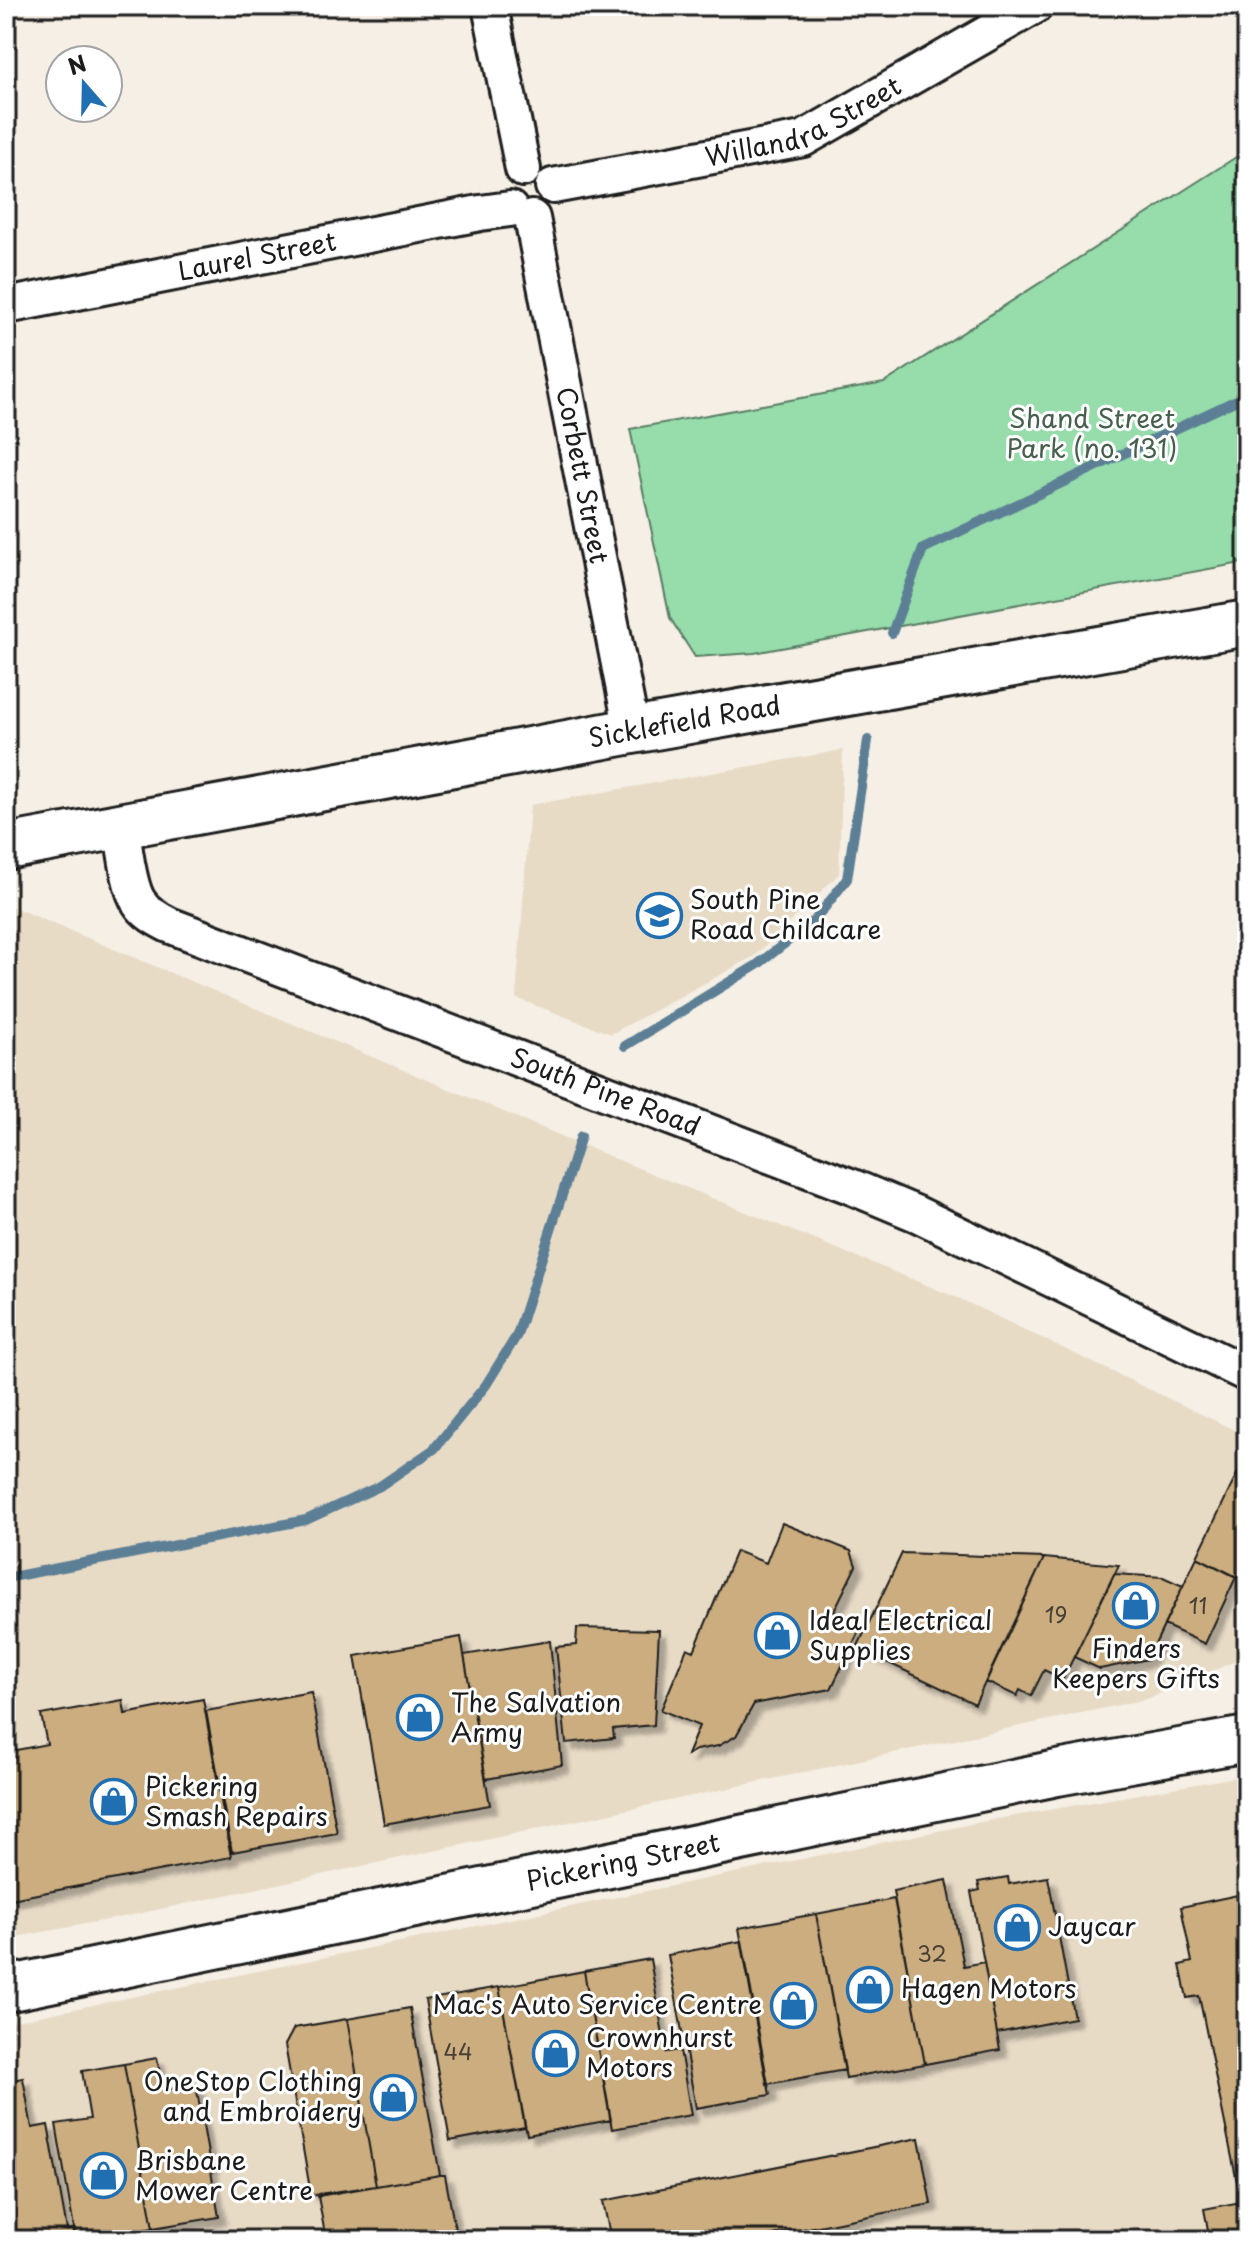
<svg xmlns="http://www.w3.org/2000/svg" width="1253" height="2246" viewBox="0 0 1253 2246" font-family="'Playpen Sans',sans-serif">
<style>
.built{fill:#e8dbc6}
.green{fill:#96ddab;stroke:#597c64;stroke-width:2}
.lines{fill:none;stroke-linecap:round;stroke-linejoin:round}
.stream{stroke:#5b7f95;stroke-width:10}
.building{fill:#cbad7f;stroke:#1c1c1c;stroke-width:2;filter:url(#shadow)}
.minor-casing{stroke:#1c1c1c;stroke-width:40}
.major-casing{stroke:#1c1c1c;stroke-width:50}
.minor{stroke:#fff;stroke-width:34}
.major{stroke:#fff;stroke-width:44}
.labels{text-anchor:middle;stroke-width:6;stroke-linejoin:round;paint-order:stroke}
.number-label{font-size:22px;fill:#484035}
.street-label{font-size:26px;fill:#1c1c1c;stroke:#fff}
.park-label{font-size:26px;fill:#47604e;stroke:#fff}
.poi-label{font-size:26px;fill:#1c1c1c;stroke:#fff;text-anchor:start}
</style>
<defs>
<filter id="shadow"><feDropShadow dx="7" dy="7" stdDeviation="2" flood-color="#0004"/></filter>
</defs>
<rect width="100%" height="100%" fill="#f5efe5"/>
<filter id="ink" filterUnits="userSpaceOnUse"><feTurbulence type="fractalNoise" baseFrequency=".0125" numOctaves="2"/><feDisplacementMap in="SourceGraphic" scale="16" xChannelSelector="R" yChannelSelector="G"/><feConvolveMatrix kernelMatrix="1 2 1 2 8 2 1 2 1" color-interpolation-filters="sRGB"/></filter>
<g filter="url(#ink)">
<path class="built" d="M843,750L839,874L755,956L611,1034L516,998L530,805Z
M6,904L633,1166L958,1298L1247,1436V1656L1147,1699L128,1916L6,1939Z
M1247,1775V2240H6V2023L986,1821Z"/>
<path class="green" d="M1247,150V562L754,653L695,657L670,618L630,429L884,383Z"/>
<g class="lines">
<path class="stream" d="M892,633L923,549L1247,395
M625,1046L757,965L815,920L847,879L868,740
M6,1578L306,1520L380,1486L434,1449L486,1385L517,1335L581,1136"/>
</g>
<path class="building" d="M1241,1466L1247,1469V1582L1197,1557Z
M782,1523L851,1551L856,1566L834,1611L862,1625L831,1689L754,1704L736,1736L718,1746L696,1750L687,1755L699,1726L661,1710L687,1648L694,1651L736,1551L766,1563Z
M902,1553L1044,1558L975,1704L857,1648Z
M1197,1557L1236,1577L1205,1644L1164,1625Z
M1044,1558L1119,1565L1063,1679L1044,1670L1031,1696L1020,1690L1017,1696L986,1682Z
M1114,1574L1163,1577L1183,1586L1148,1659L1100,1669L1074,1657Z
M577,1628L659,1630L654,1725L613,1729L614,1738L566,1743L556,1647L576,1645Z
M461,1637L490,1805L384,1824L355,1656Z
M550,1641L562,1765L486,1779L464,1655Z
M311,1692L337,1833L232,1852L206,1711Z
M203,1699L231,1857L6,1900V1752L47,1744L41,1715L123,1700L125,1714Z
M1008,1877L1009,1884L1048,1877L1074,2018L997,2033L971,1892L980,1890L978,1882Z
M947,1880L964,1966L984,1962L1000,2050L925,2064L893,1891Z
M1247,1893V2240H1210L1204,2209L1241,2202L1199,1996L1187,1998L1180,1965L1192,1962L1181,1907Z
M894,1899L925,2064L846,2078L816,1914Z
M816,1914L845,2070L767,2084L739,1928Z
M742,1941L770,2095L696,2108L668,1955Z
M650,1959L666,2052L680,2050L691,2115L612,2129L584,1971Z
M584,1971L611,2120L527,2135L499,1987Z
M499,1987L525,2127L450,2141L425,2000Z
M410,2008L440,2175L376,2186L347,2019Z
M347,2019L376,2186L311,2195L285,2045L294,2028Z
M157,2058L163,2090L196,2085L219,2217L153,2228L124,2064Z
M124,2064L153,2228L87,2240H76L56,2124L90,2119L82,2071Z
M23,2078L32,2128L48,2125L67,2230L74,2229L76,2240H6V2081Z
M919,2138L931,2204L747,2240H611L603,2201Z
M440,2175H445L457,2240H326L318,2196Z"/>
<g class="lines">
<defs>
<g id="minor">
<path d="M490,6L523,169"/>
<path id="s1" d="M553,186L803,139L1035,6"/>
<path id="s2" d="M532,218L632,731"/>
<path id="s3" d="M6,306L480,213L510,209"/>
<path id="s4" d="M121,826C125,846 128,886 139,902C146,913 157,919 169,925L850,1186L917,1214L1247,1374"/>
</g>
<g id="major">
<path id="s5" d="M6,847L632,731L1247,623"/>
<path id="s6" d="M6,1989L1057,1773L1247,1739"/>
</g>
</defs>
<use href="#minor" class="minor-casing"/>
<use href="#major" class="major-casing"/>
<use href="#minor" class="minor"/>
<use href="#major" class="major"/>
</g>
</g>
<defs>
<symbol id="school-ring" viewBox="-11 -11 22 22"><circle r="9.5" fill="#fff" stroke="#1f6fb2" stroke-width="1.5"/><path d="M0-5L7-2L0 1L-7-2ZM-4 1L0 2.5L4 1V4Q0 6-4 4Z" fill="#1f6fb2"/></symbol>
<symbol id="shop-ring" viewBox="-11 -11 22 22"><circle r="9.5" fill="#fff" stroke="#1f6fb2" stroke-width="1.5"/><path d="M-5-2.5h2.3a2.7 3.5 0 0 1 5.4 0H5L5.5 6h-11ZM-1.5-2.5h3a1.5 2.3 0 0 0-3 0Z" fill="#1f6fb2"/></symbol>
</defs>
<g fill-rule="evenodd">
<use href="#school-ring" x="634" y="890" width="51" height="51"/>
<use href="#shop-ring" x="1110" y="1580" width="51" height="51"/>
<use href="#shop-ring" x="752" y="1610" width="51" height="51"/>
<use href="#shop-ring" x="394" y="1692" width="51" height="51"/>
<use href="#shop-ring" x="88" y="1776" width="51" height="51"/>
<use href="#shop-ring" x="992" y="1902" width="51" height="51"/>
<use href="#shop-ring" x="844" y="1964" width="51" height="51"/>
<use href="#shop-ring" x="768" y="1980" width="51" height="51"/>
<use href="#shop-ring" x="530" y="2028" width="51" height="51"/>
<use href="#shop-ring" x="368" y="2072" width="51" height="51"/>
<use href="#shop-ring" x="78" y="2150" width="51" height="51"/>
</g>
<g class="labels">
<g class="number-label">
<text x="1198" y="1614">11</text>
<text x="1056" y="1623">19</text>
<text x="932" y="1962">32</text>
<text x="458" y="2060">44</text>
</g>
<g class="street-label">
<text dy="9" stroke="none"><textPath href="#s1" startOffset="260">Willandra Street</textPath></text>
<text dy="9" stroke="none"><textPath href="#s3" startOffset="256">Laurel Street</textPath></text>
<text dy="9" stroke="none"><textPath href="#s2" startOffset="262">Corbett Street</textPath></text>
<text dy="9" stroke="none"><textPath href="#s5" startOffset="690">Sicklefield Road</textPath></text>
<text dy="9" stroke="none"><textPath href="#s4" startOffset="584">South Pine Road</textPath></text>
<text dy="9" stroke="none"><textPath href="#s6" startOffset="630">Pickering Street</textPath></text>
</g>
<g class="park-label">
<text x="1092" y="428">Shand Street<tspan x="1092" dy="30">Park (no. 131)</tspan></text>
</g>
<g class="poi-label">
<text x="690" y="909">South Pine<tspan x="690" dy="30">Road Childcare</tspan></text>
<text x="809" y="1630">Ideal Electrical<tspan x="809" dy="30">Supplies</tspan></text>
<text x="1136" y="1658" text-anchor="middle">Finders<tspan x="1136" dy="30">Keepers Gifts</tspan></text>
<text x="451" y="1712">The Salvation<tspan x="451" dy="30">Army</tspan></text>
<text x="145" y="1796">Pickering<tspan x="145" dy="30">Smash Repairs</tspan></text>
<text x="1048" y="1936">Jaycar</text>
<text x="901" y="1998">Hagen Motors</text>
<text x="762" y="2014" text-anchor="end">Mac's Auto Service Centre</text>
<text x="586" y="2047">Crownhurst<tspan x="586" dy="30">Motors</tspan></text>
<text x="362" y="2091" text-anchor="end">OneStop Clothing<tspan x="362" dy="30">and Embroidery</tspan></text>
<text x="135" y="2170">Brisbane<tspan x="135" dy="30">Mower Centre</tspan></text>
</g>
</g>
<rect width="1253" height="2246" fill="none" stroke="#fff" stroke-width="32"/>
<rect x="16" y="16" width="1221" height="2214" fill="none" stroke="#1c1c1c" stroke-width="3" filter="url(#ink)"/>
<g transform="translate(84 84) rotate(340)"><circle r="38" fill="#ffffff" stroke="#a4a4a4" stroke-width="2"/>
<path d="M0-6L14 30L0 20L-14 30Z" fill="#1f6fb2"/>
<text y="-12" font-size="22" font-weight="bold" text-anchor="middle" fill="#1c1c1c">N</text>
</g>
</svg>
